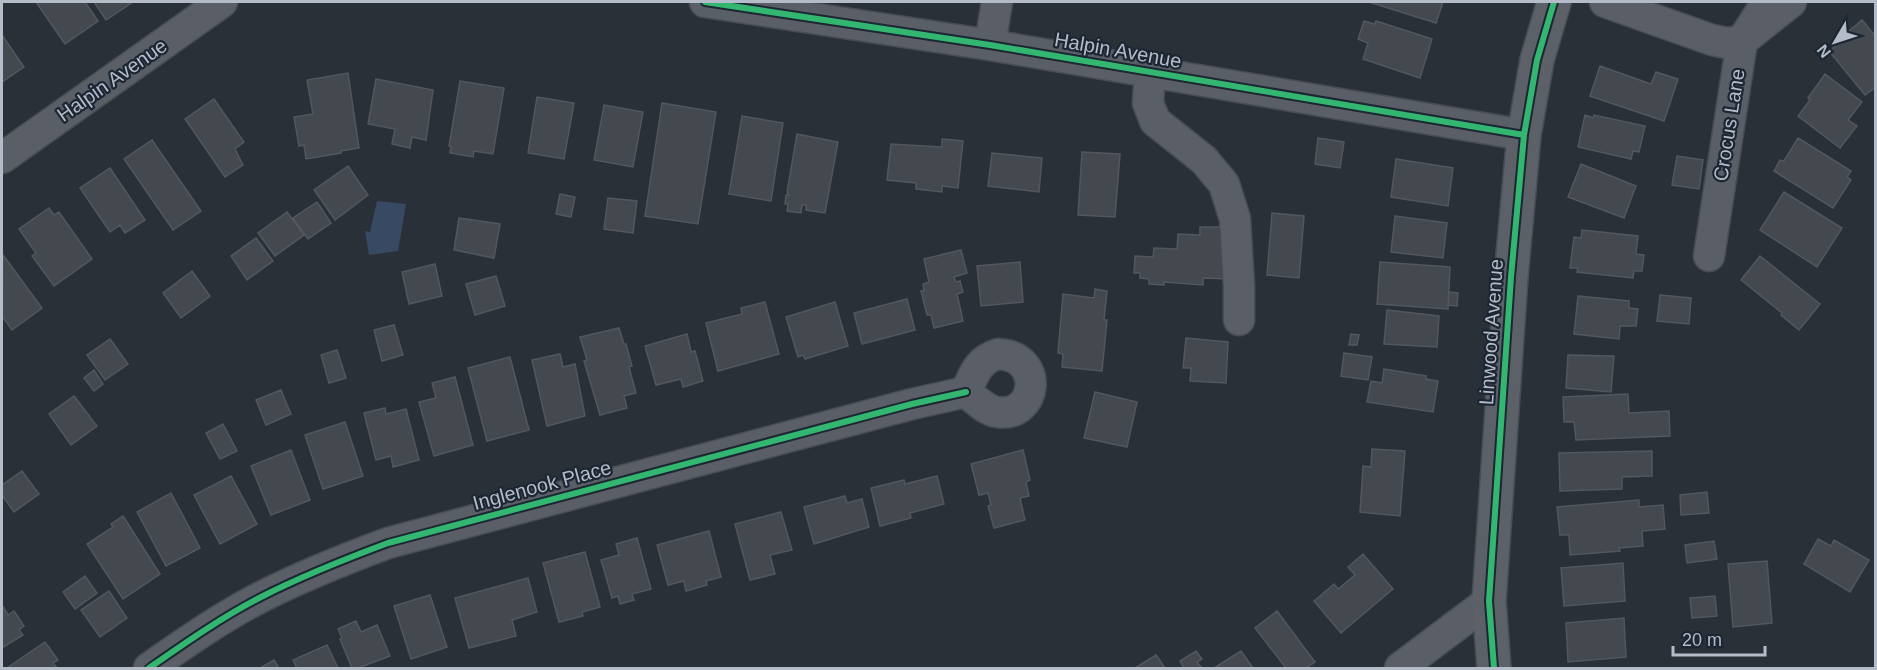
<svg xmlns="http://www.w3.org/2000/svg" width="1877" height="670" viewBox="0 0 1877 670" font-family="Helvetica,sans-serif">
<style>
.water{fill:#384963}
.building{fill:#444950;stroke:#52575f;stroke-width:1.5}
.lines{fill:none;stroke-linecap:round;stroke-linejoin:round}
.minor-casing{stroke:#484c53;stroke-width:33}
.major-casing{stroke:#484c55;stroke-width:36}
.minor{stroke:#5a5e66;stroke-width:30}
.major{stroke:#5c6168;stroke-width:33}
.cycleway-casing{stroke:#1d2633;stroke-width:10}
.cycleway{stroke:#33b770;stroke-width:6}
.labels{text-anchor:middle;stroke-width:4.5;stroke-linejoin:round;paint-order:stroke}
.street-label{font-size:20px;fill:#b4bcc9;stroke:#1d2633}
</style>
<rect width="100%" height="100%" fill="#2a3038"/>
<path class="water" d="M377,201L406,204L398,251L369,255L365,231L370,232Z"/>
<path class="building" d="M36,2H85L98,21L65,44Z
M94,2H133L106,20Z
M1369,2H1443L1436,23Z
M1862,20L1876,37V87L1865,95L1829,51L1840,42L1838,40Z
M1364,21L1375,24L1376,21L1432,39L1420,78L1363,59L1368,43L1358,39Z
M2,35L24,67L2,82Z
M1600,66L1651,84L1656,72L1678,79L1664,121L1590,96Z
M348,73L359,148L341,151V153L306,159L304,145L299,146L294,117L313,114L307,80Z
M1825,74L1862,102L1848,120L1857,126L1840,148L1798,116L1810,100L1808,98Z
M376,79L433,90L426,140L412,137L410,148L392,144L395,129L368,124Z
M460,81L504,88L493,154L474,151L473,157L450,153L451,147L449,146Z
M537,97L574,103L564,159L528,153Z
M214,99L244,142L235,149L243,165L225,177L185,119Z
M662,103L716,112L698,224L645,216Z
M604,105L643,112L633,167L594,160Z
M1585,115L1593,118L1594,115L1645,126L1639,152L1633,151L1631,159L1578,147Z
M742,116L783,123L771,201L729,194Z
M797,134L838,142L825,213L806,210V205H802L801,213L787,211L788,204H785L786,195H789L787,192Z
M1318,138L1344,142L1340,168L1315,164Z
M1798,138L1851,171L1847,177L1851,180L1833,208L1774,171L1780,160L1784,161Z
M942,139L963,141L958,188L942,186V192L916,189V183L887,180L891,144L942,147Z
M152,140L201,211L173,230L124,159Z
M1082,152L1120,154L1115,217L1078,215Z
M992,153L1042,158L1039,192L988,186Z
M1677,156L1703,160L1699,189L1672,185Z
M1396,159L1453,168L1448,206L1391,197Z
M1581,164L1636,186L1624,218L1568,197Z
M348,166L368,195L335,220L314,190Z
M110,168L145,220L125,233L120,225L110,232L80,188Z
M1784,192L1842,228L1817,267L1760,230Z
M560,194L575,197L571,217L556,214Z
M608,198L637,201L633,233L604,229Z
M317,202L331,223L308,239L293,218Z
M49,208L54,215L59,212L92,259L54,286L32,256L36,253L19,229Z
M287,212L304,235L275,256L258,233Z
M1272,213L1304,216L1299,278L1267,275Z
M1395,216L1447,223L1443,258L1391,252Z
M459,218L500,224L494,258L454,250Z
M1200,227H1231L1230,279L1203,278V285L1164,282V285L1149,284V279L1140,278V273H1134L1135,256L1153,257L1154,248L1177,249L1178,234L1200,235Z
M1582,230L1638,236L1636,254L1644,255L1642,271H1634L1633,278L1577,272L1578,268H1570L1574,237L1581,238Z
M256,238L273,261L247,280L231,256Z
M961,250L967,273L954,277L956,282L960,281L963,292L957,294L963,321L934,328L931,315H927L921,291H924L923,284L929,282L924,259Z
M3,255L42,308L12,330L2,316Z
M1760,256L1820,304L1799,330L1781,315L1782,313L1741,280Z
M1020,262L1023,302L981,306L977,266Z
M1380,262L1450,267L1448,309L1377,304Z
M435,264L442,296L409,304L402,272Z
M192,271L210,296L181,318L163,293Z
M496,276L505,306L475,315L466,284Z
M1095,289L1107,291L1104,320H1107L1102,371L1062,367L1063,354L1058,353L1063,294L1094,298Z
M1449,292L1458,293L1457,306L1448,305Z
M1660,295L1691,298L1689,324L1657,321Z
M1578,296L1629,301V308L1638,309L1636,326H1620L1619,339L1574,334Z
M907,299L915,330L862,344L854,313Z
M765,302L779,354L718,371L706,323L742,314L741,308Z
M835,302L848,346L805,359L803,355L798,357L786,317Z
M1387,310L1439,316L1437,347L1384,344Z
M394,325L403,355L382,361L374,330Z
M619,328L624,344H626L632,366L629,367L636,393L624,396L627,408L600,415L584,361L587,360L580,337Z
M687,334L691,352L695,351L703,381L683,387L681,379L656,385L645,346Z
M1351,334L1359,335L1357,345H1349Z
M1186,338L1228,342L1226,383L1190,381L1191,368H1183Z
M110,339L128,364L105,380L87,355Z
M337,350L346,378L329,383L321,355Z
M1344,353L1372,357L1368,380L1341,376Z
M560,354L563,367L575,364L585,416L547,426L532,360Z
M1568,355L1614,356L1611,392L1566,388Z
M510,357L529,430L487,441L468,368Z
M1384,369L1426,376V379L1438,381L1433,412L1367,402L1371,381L1382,383Z
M94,370L103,384L94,391L84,378Z
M455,377L473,445L434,456L419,402L436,398L432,383Z
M281,390L291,414L266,425L256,400Z
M1095,392L1137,402L1127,447L1084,438Z
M1628,394L1629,413L1669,411L1670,436L1576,440L1574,422H1564L1563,397Z
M74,396L97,426L71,445L49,414Z
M385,408L386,414L406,409L419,460L393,467L391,456L376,460L364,413Z
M345,422L363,476L323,489L305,435Z
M223,424L237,451L220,459L206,433Z
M1372,449L1405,451L1400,516L1360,512L1363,466L1371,467Z
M291,450L310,500L271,515L251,466Z
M1023,450L1030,480L1026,482L1029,496L1020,498L1025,520L994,528L988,506L991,505L988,493L979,495L971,464Z
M1652,451V476L1622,477V489L1560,491L1559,453Z
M22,471L39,494L14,512L2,495V485Z
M231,476L257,524L220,544L194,495Z
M937,476L944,504L910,513L911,518L880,526L871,488L904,480L905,484Z
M1707,492L1709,513L1681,515L1680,495Z
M171,493L200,548L166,566L137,512Z
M845,496L847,503L862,499L869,527L814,544L804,507Z
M1639,500V507L1663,505L1665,529L1642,531L1643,546L1619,548L1620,551L1570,555L1569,535H1560L1557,507Z
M781,512L792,550L770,555L775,574L750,580L735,524Z
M123,516L160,574L123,599L87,544L113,527L111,524Z
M709,531L721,577L706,581L707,585L686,591L684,581L668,585L657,545Z
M637,538L651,589L632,594L634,600L620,604L618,596L612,598L601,560L619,555L616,544Z
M1818,539L1831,546L1834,540L1869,560L1850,592L1804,564Z
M1714,541L1717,559L1687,563L1685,545Z
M585,552L600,607L582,612L583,616L559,622L543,563Z
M1363,554L1393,589L1341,633L1314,601L1334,584L1338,589L1355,575L1348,567Z
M1767,561L1772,623L1733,627L1728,564Z
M1623,563L1625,601L1564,606L1561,568Z
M85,576L97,593L75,609L63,592Z
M528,578L537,612L512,620L516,636L469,648L455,598Z
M109,591L127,618L100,637L81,610Z
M430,595L447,647L411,659L394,606Z
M1715,596L1717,616L1692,618L1690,598Z
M2,605L8,615L14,611L24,626L19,630L23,635L2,648Z
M1277,611L1315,662L1306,668H1286L1255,628Z
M1624,618L1626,657L1568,662L1566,623Z
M356,621L361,632L377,625L390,656L358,668H352L340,639L342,638L338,629Z
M45,642L58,660L53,663L57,668H7Z
M327,645L338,668H297L293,660Z
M1196,651L1202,659L1197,662L1202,668H1184L1180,661Z
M1241,651L1253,668H1214Z
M1156,655L1165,668H1135Z
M274,660L279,668H260Z"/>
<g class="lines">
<defs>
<path id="minor" d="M705,2L990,45L1524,135
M1605,2L1712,40L1727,43L1742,41L1791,2
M990,45L997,2
M1150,72L1148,103L1155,121L1204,160L1224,184L1235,219L1239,286V320
M2,158L222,2
M1709,256L1742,41L1767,2
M998,354C1046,356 1037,419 997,412C985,410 975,399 966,392C974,374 978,360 998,354Z
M149,668C185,643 222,617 261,597C302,576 345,559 388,543L912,404L966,392
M1400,668L1489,601"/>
<path id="major" d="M1494,668L1489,601L1511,277L1524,135L1537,60L1554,2"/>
</defs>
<use href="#minor" class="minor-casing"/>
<use href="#major" class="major-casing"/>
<use href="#minor" class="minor"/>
<use href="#major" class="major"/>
<defs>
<path id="cycleway" d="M705,2L990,45L1524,135
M149,668C185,643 222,617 261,597C302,576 345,559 388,543L912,404L966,392
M1494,668L1489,601L1511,277L1524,135L1537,60L1554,2"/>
</defs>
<use href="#cycleway" class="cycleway-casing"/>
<use href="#cycleway" class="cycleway"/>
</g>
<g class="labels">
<g class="street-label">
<text transform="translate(1118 50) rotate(10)" y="7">Halpin Avenue</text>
<text transform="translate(112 80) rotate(-35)" y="7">Halpin Avenue</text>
<text transform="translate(1729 125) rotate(-81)" y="7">Crocus Lane</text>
<text transform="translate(1491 332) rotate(-86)" y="7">Linwood Avenue</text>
<text transform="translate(542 485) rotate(-15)" y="7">Inglenook Place</text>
</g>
</g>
<rect width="1877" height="670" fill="none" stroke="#b4bcc9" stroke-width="6"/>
<g transform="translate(1835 42) rotate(231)" stroke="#1d2633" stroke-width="4.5" paint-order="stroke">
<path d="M0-4.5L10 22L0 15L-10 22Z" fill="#b4bcc9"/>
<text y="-9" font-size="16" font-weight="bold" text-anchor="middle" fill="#b4bcc9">N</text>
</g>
<path d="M1673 646v9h92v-9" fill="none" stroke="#b4bcc9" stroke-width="3"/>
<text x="1682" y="646" font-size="18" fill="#b4bcc9" stroke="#1d2633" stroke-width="4.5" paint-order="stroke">20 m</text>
</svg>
